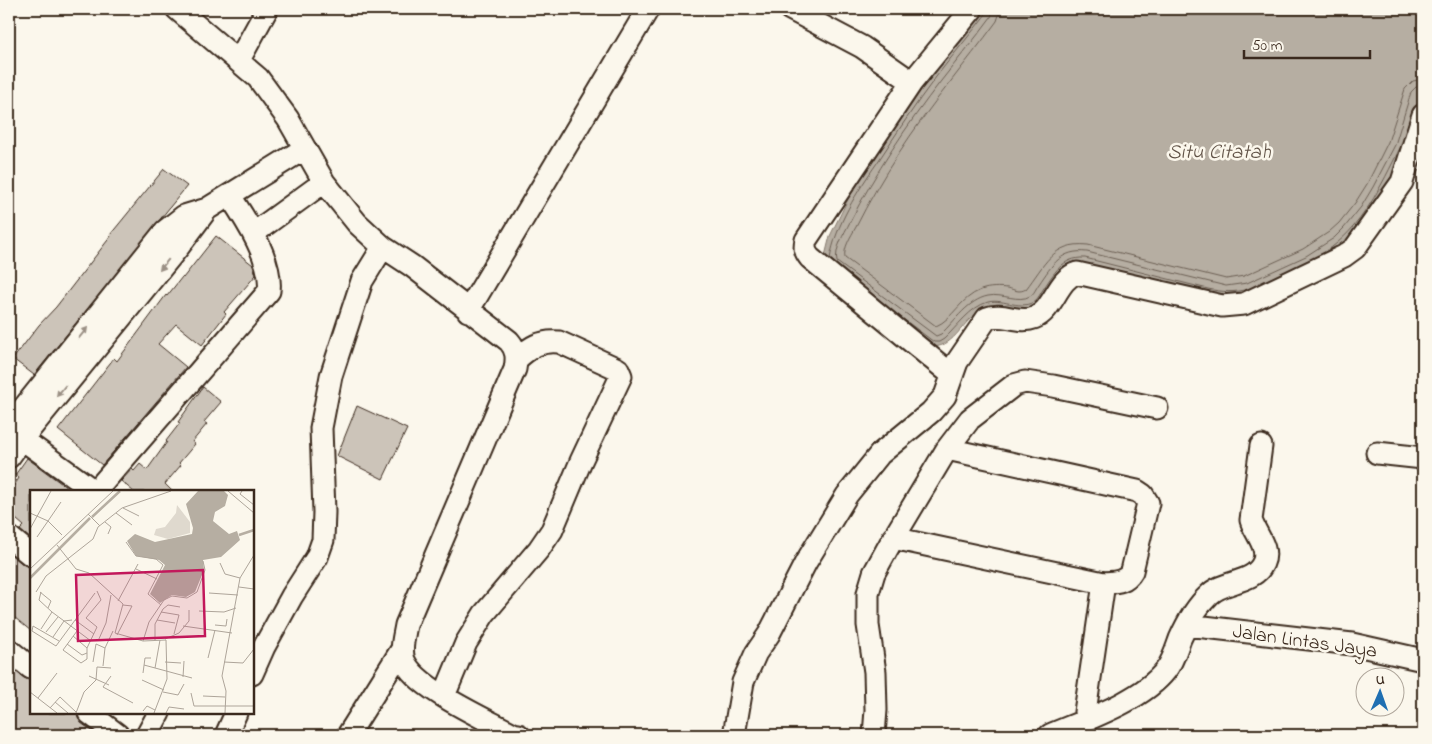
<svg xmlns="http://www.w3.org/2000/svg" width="1432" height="744" viewBox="0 0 1432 744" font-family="'Indie Flower',sans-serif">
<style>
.water{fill:#b6aea2;stroke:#85796d}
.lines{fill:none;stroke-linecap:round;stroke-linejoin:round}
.shore{stroke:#6c5f53;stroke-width:1}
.building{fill:#ccc4b9;stroke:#3b2a1e}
.minor-casing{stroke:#3b2a1e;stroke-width:25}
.minor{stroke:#fbf7ec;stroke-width:21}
.oneway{fill:#9b9085}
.labels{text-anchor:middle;stroke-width:5;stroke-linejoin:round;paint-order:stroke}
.street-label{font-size:20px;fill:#3b2a1e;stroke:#fbf7ec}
.water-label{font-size:21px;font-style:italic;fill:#605246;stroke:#fbf7ec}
.inset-river{fill:none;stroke:#b6aea2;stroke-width:2.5}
.inset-road{fill:none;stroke:#aea59a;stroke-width:1}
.view{fill:#c2185b;fill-opacity:0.15;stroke:#c2185b;stroke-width:2.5}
.inset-edge{fill:none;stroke:#3b2a1e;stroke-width:2.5}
</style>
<rect width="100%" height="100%" fill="#fbf7ec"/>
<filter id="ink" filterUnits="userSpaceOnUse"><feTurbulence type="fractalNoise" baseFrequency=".02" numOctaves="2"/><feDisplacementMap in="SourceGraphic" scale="10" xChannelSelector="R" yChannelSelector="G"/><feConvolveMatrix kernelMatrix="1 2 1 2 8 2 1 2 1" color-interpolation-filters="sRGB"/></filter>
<g filter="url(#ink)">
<path class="water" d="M983,9H1423V89L1405,149L1383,193L1353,235L1341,247L1238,297L1206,294L1084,263C1061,262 1055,288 1041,303C1029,314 1007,310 992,310C988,310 984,309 981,311C962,320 956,346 933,347L824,260L830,236L851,193L867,169L932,74Z"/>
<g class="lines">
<path class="shore" d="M993,9L991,17C975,39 958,59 941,81C907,125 875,173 850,222C844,234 834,249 837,262L936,336L941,334C955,321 968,300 988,296C1002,293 1019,303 1030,296C1034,294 1036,288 1039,284C1052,265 1061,249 1087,252L1226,286L1247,283L1306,256L1334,238L1344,228L1361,207L1373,187L1395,145L1411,92L1416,87L1423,86
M1001,9L997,21C981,43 964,64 948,85C913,129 881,177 856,227C851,236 843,248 845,258L936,326C953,319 960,298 981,290C989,287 999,287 1008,288C1015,290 1019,293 1026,289C1044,266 1053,241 1088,245L1226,279L1244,276L1303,249L1329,232L1339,223L1355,203L1367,184L1388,142L1405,89L1413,81L1423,79
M1325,252C1362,228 1381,186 1400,148
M830,259C835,226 858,190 877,163C896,134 915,105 936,77C952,56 970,35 986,14L987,9
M898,315L934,342H939L944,339C957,327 970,307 988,302C1004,298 1022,312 1036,300C1038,298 1041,293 1042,291C1054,273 1062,257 1085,258L1208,289C1222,292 1234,293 1248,289"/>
</g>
<path class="building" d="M164,169L187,186L34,375L13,359L39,325L56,307L111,236L110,235Z
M216,236L253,265L256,275L224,312L226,314L202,345L176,324L158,344L186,367L102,465L58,430L114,358L117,361L166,295L167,296L182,277L183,278Z
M203,387L221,402L204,422L207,424L192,442L195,444L179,463L181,465L165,484L173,492H134L121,481L132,469L134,471L140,464L147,470L167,442L166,441L180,423L178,422Z
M357,406L407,429L383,479L337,456Z
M27,458L73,492H31V539L20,530L24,526L9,513V493L19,478L15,475Z
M9,553L24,565L31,567V631L9,613Z
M9,666L24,678L31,680V713H77L78,718L81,723L98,735H9Z"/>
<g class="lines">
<defs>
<path id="minor" d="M177,9L258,78L288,119L324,182L357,223L383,247L412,266L509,341C517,350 517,358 515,369L406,625C404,637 400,649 404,660C415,688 486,719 513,734L519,735
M790,9L862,47L912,82
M239,60L267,9
M254,233L324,182
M468,311L648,9
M952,375L810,258C805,252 804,248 806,240L912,82L972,9
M9,426L165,231L184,216L207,209L304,149
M22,439L94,491
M947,449L1137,491L1143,495L1148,503L1132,571C1126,582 1116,582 1104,583L1085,712
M1377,453L1423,458
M9,457L22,439L180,245L207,209
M95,492L269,291C273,261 246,220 230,196
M9,537L31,555
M893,538L1104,583
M1187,625L1352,644L1423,660
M9,650L31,668
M252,674L264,647L292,596L317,557L323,540L324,512L321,428L331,376L362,281L383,247
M444,696L466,643L484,614L539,549L552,530L581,461L621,376L618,369L559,342C541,340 530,347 517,359
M89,713L118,735
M147,735L159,713
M226,735L236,713
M348,735L402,649
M734,735L743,682L756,653L769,634L806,562L847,495L880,454L931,412L945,396L957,362L987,318C1003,312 1019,324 1034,318C1054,310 1057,279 1077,273L1222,306L1244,304L1344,256L1355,248L1402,182L1423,115
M874,735L876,710L875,672L868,625V593L874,573L890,544L947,449L970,419L1014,385L1025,382L1053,386L1157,408
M1050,735C1085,720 1142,701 1166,670C1173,661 1176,650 1180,639C1187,623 1196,607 1209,595C1223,580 1254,584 1263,563C1270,548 1255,534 1251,520L1261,446"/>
</defs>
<use href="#minor" class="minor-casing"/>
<use href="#minor" class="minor"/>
</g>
<defs><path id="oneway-solid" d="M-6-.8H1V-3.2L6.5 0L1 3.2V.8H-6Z" transform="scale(1.25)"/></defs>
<g class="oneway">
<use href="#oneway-solid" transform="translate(164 265) rotate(129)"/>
<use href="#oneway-solid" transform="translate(83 333) rotate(-51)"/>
<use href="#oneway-solid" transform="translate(61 391) rotate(129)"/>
</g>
</g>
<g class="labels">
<g class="street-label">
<text transform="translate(1305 640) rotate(8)" y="7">Jalan Lintas Jaya</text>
</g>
<g class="water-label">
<text x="1219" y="158">Situ Citatah</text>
</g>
</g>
<g transform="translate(30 490)">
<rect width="224" height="224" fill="#fbf7ec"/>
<path d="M147,15L160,32V43L138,49L124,45L126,39L135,37L146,23Z" fill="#dfd9ce"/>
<path d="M168,1H194L198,5L195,16L185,22L183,31L199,44L207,41L210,50L191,67L173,70L174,80L165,102L156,107L142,105L130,113L120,104L135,75L129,70L106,66L97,51L105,44L125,52L162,44L163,38L156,14Z" fill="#b6aea2"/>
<path class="inset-river" d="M62,27L90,1M209,45L224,40M0,88L60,28"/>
<path class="inset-road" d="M198,1L224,23M212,1L210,4L224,15M93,18L109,26M0,23L18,31L32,45M86,23L102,35M58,24L70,36M18,31L31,12M75,32L81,37L78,44M0,39L21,1M7,47L18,31M96,52L106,66L126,69L133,75L118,104L131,115M27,55L46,79L59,83L93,114L85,143L113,151L136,150L137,189L124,223M190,73L195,84L210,88M0,79L83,1M106,79L127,89M209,97L224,99M6,102L16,86L63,49L68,37L92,18L141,1M10,102L21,111L18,118M11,102L9,110L22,122L61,151M179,103L208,105M88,111L108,74M169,121L194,122L206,118M131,122L149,125L144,144M45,130L64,144M127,130L145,133M185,135L196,136L197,129M153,136L202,143M11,139L22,122M47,141L33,160L51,173L57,169V158L67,137L56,128L71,110L67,101M16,142L28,127M87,145L102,116L93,115M43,146L57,158M23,147L34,131L42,130M135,149L149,143L159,131V120M125,150V134L133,119L138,115L150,117M29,151L3,136L2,141L26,156L65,103M68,151L76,133L81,105M113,151L119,132L134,110L142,106L157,108L167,102L175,80L173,71M37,154L52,165L57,163M178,168L185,140M63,172L66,154L75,158M135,172L151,173M194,172L213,173L224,159M114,175L162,188M73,176L75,158L83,141M125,178L130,150M113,183L115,168H121M59,186L79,195M81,186L73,197L103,213M153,187L154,171M112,190L134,200M0,202L27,223M133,202L148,205L154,194M161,203L164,216H224M173,206L195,207M8,208L27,183M25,212L38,223M20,218L30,207L46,222M113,221L117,216L125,220M46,223L54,202L66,190L67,177L81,178M136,223L139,217L154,219M195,223L196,201L192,186L210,88L224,65"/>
<path class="view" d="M173,80L175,146L48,151L46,85Z"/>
<rect width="224" height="224" class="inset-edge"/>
</g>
<rect width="1432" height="744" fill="none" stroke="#fbf7ec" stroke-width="30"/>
<rect x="15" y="15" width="1402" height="714" fill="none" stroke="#3b2a1e" stroke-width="2" filter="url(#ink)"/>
<g transform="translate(1380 692) rotate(2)"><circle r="24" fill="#fbf7ec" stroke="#aea59a"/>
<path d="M0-4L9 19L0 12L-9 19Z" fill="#1f6fb2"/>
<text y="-8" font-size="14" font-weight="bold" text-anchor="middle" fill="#3b2a1e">U</text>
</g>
<path d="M1244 50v8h126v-8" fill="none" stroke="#3b2a1e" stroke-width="2.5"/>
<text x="1252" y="50" font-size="15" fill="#3b2a1e" stroke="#fbf7ec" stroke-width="4" paint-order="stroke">50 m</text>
</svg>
